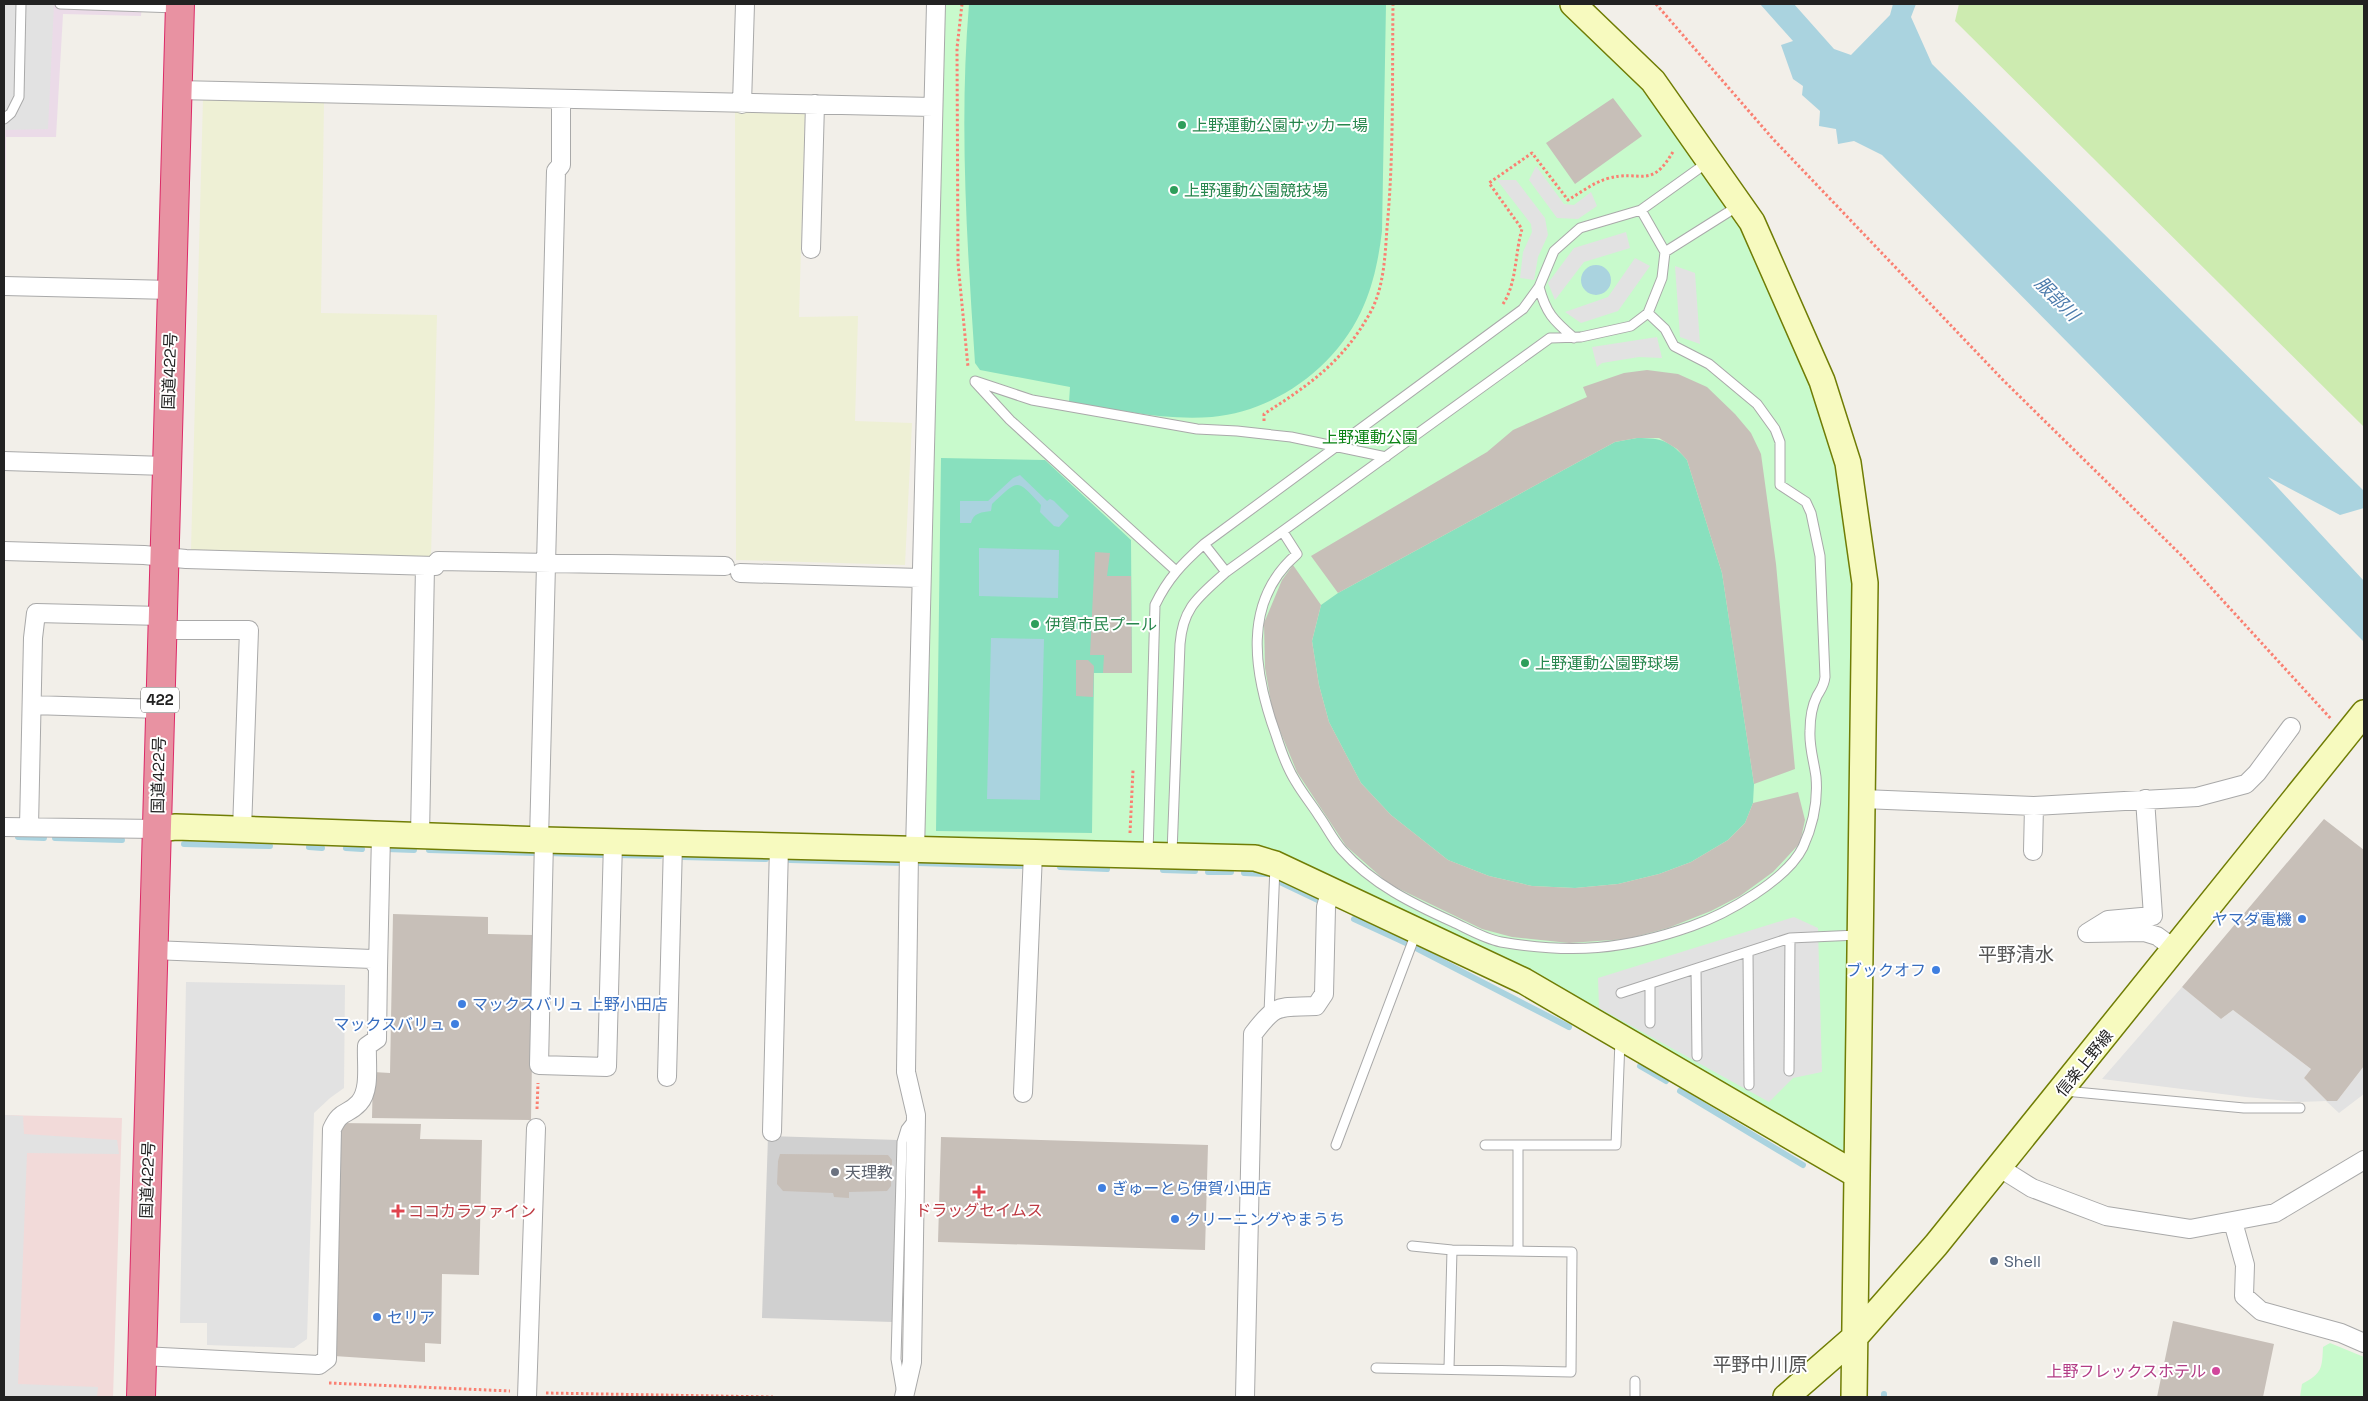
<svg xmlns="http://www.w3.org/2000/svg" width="2368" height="1401" viewBox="0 0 2368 1401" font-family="'Space Grotesk','Noto Sans JP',sans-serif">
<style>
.commercial{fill:#f2dad9}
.industrial{fill:#ebdbe8}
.religious{fill:#d0d0d0}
.farmland{fill:#eef0d5}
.grass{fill:#cdebb0}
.park{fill:#c8facc}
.pitch{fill:#88e0be}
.parking{fill:#e2e2e2}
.water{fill:#aad3df}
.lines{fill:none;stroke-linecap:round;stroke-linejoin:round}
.stream{stroke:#aad3df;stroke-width:6}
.building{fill:#c7bfb8}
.lane-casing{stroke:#a9a9a9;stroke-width:11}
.street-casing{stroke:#a9a9a9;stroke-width:20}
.secondary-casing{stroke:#707d05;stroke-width:28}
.highway-casing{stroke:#dc2a67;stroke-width:30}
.path{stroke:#fa8072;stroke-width:3;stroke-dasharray:2.5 2.5;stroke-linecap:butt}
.lane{stroke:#fff;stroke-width:9}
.street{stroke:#fff;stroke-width:18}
.secondary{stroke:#f7fabf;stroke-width:25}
.highway{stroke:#e892a2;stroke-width:28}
.leisure-dot{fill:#2e9e5b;stroke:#fff;stroke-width:2}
.shop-dot{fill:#3f7fe0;stroke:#fff;stroke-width:2}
.worship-dot{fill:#6b7280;stroke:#fff;stroke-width:2}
.health-dot{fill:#e0444e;stroke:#fff;stroke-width:2}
.service-dot{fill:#5c6f8a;stroke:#fff;stroke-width:2}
.hotel-dot{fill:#d1479c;stroke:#fff;stroke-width:2}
.labels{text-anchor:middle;stroke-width:4;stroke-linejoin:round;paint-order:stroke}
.shield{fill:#fff;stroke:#646464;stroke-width:1}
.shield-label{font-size:15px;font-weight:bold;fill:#222}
.leisure-label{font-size:16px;fill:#27864d;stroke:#fff;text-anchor:start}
.street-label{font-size:16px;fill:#222;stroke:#fff}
.park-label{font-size:16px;fill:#0c8416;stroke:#fff}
.shop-label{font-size:16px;fill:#366cbe;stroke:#fff;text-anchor:start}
.worship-label{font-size:16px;fill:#5b616d;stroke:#fff;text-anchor:start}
.health-label{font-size:16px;fill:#be3a42;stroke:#fff}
.service-label{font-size:16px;fill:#4e5e75;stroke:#fff;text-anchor:start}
.hotel-label{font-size:16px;fill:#b23c85;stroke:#fff;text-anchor:end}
.water-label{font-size:18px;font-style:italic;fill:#4a7aab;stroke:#fff}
.quarter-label{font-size:19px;fill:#555;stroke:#fff}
</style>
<rect width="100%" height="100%" fill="#f2efe9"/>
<path class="commercial" d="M4,1115L122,1118L113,1397H4Z"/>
<path class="industrial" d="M4,4H142L141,16L63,14L56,137H6L5,275Z"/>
<path class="religious" d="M768,1136L898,1140L893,1322L762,1318Z"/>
<path class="farmland" d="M203,98L324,101L321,313L437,315L431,557L191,550Z
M735,110L805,112L799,317L858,316L855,421L912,423L905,565L736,560Z"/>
<path class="grass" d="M1959,4H2364V427L1955,21Z"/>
<path class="park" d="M941,4H1556L1653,86L1750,223L1820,383L1863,583L1855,1171L1276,861L925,840L922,832Z
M2330,1343L2364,1357V1397H2300L2302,1384C2322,1373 2322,1369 2323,1347Z"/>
<path class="pitch" d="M969,4H1386L1382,231C1379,256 1374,282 1364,305C1339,365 1277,411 1212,417C1164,421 1117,409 1069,402L1070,387L980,370L975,363C967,243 959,123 969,4Z
M1637,438C1663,438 1670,441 1687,460L1722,573L1754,784L1753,803L1745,823L1728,840L1691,862L1659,874L1618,884L1575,888L1532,886L1489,876L1448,860L1391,815L1361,783L1329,722L1319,685L1312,641L1321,605L1338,593L1615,442Z
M941,458L1045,460L1131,540L1132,673H1094L1092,833L936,831Z"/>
<path class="parking" d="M4,4H54L48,129L4,130Z
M1536,166L1564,204L1574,205L1591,192L1597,206L1578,219L1557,218L1529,180Z
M1497,180H1516L1545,218L1548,235L1538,257L1534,280L1520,278L1523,252L1532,232L1531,224Z
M1626,232L1630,248L1584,262L1555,300L1548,283L1574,248Z
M1635,258L1650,266L1618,311L1581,323L1565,312L1608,297Z
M1675,266L1695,273L1700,344L1680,337Z
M1657,337L1662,358L1639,357L1602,363L1597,367L1592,347Z
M1794,917L1818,928L1822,1072L1793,1078L1769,1102L1599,1008L1598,978Z
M186,982L345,985L344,1088L330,1098L314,1113L307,1339L294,1348L207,1345V1323H180Z
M2182,987L2221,1019L2233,1010L2311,1069L2304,1078L2327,1101H2337L2364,1066V1094L2339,1113L2326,1101L2300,1102L2246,1097L2102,1079Z
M4,1115L23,1116L24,1134L117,1140L119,1154L27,1153L18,1384L98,1387L97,1397H4Z"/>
<path class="water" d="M1760,4H1794L1834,49L1851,55L1890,15L1893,4H1916L1911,17L1932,64L2364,491V508L2340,515L2268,477L2364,581V642L1882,155L1854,141L1838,144L1836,129L1819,126L1820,111L1802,95L1803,86L1793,79L1781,45L1793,41Z
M1581 280a15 15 0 1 1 30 0a15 15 0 1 1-30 0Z
M1020,475L1047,501L1050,499L1054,501L1069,516L1059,527L1054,526L1040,512L1041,505C1016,478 1019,479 992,504L991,511C982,512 973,513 971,523H960V501H988L1013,478Z
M979,548L1059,550L1058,598L979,596Z
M991,638L1044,639L1040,800L987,799Z"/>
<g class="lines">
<path class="stream" d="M18,837L44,838
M55,838L122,840
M184,844L270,846
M309,847L322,848
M346,848L362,849
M387,849L414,850
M429,850L535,853
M549,853L603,855
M617,855L660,856
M683,857L766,859
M790,860L903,863
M918,863L1022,866
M1060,867L1107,869
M1163,870L1195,871
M1208,872H1231
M1244,873L1266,874
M1280,882L1324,903
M1354,919L1406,943
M1416,948L1569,1027
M1640,1066L1666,1081
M1680,1091L1803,1165
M1884,1397V1394"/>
</g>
<path class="building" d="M1613,98L1642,136L1575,184L1546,143Z
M1647,370L1678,374L1707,387L1735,414L1751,433L1761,454L1776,564L1795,769L1754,784L1722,573L1687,460L1677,449L1659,438H1637L1615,442L1338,593L1311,556L1487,452L1513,430L1587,397L1583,387L1624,373Z
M1095,552L1110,553L1107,576H1131L1132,673H1103L1104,655H1090Z
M1293,565L1321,605L1312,641L1319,685L1329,722L1361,783L1391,815L1448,860L1489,876L1532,886L1575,888L1618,884L1659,874L1691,862L1728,840L1745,823L1753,803L1798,792L1805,820L1800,843L1773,872L1740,896L1711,911L1668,928L1627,939L1569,943L1512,937L1482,929L1389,884L1346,846L1297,772L1273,714L1265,668L1264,623L1282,580Z
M1076,660H1088L1094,666L1093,697L1076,696Z
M2324,819L2364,850V1066L2337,1101H2327L2304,1078L2311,1069L2233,1010L2221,1019L2182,987Z
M393,914L488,917V934L534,935L531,1120L372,1118L373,1072L390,1073Z
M339,1123L421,1124L420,1139L482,1140L479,1275L442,1274L441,1344L425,1343V1362L334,1356Z
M941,1137L1208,1145L1205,1250L938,1242Z
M780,1154L888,1155L892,1160L891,1186L887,1191L849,1192V1198L834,1197L833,1193L783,1191L777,1184L778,1161Z
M2173,1321L2274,1344L2263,1397H2157Z"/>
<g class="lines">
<defs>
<path id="lane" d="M60,4L177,8
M4,119L11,113L19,97L21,4
M1665,252L1738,206
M1539,287C1546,313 1553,320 1574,338
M975,381L1032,400L1197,429L1237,431L1291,437L1386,457
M975,382L1010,420L1175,570
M1283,532L1297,554C1241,602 1254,674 1276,735C1281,751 1287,768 1296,782C1303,794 1312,805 1319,816C1327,827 1333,840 1342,850C1372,884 1413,904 1453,922C1468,929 1485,939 1501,942C1572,954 1624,950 1692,926C1726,914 1787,880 1803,847C1813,825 1818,800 1816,777C1814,761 1809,747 1810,731C1810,720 1812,706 1817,696C1821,689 1824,686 1825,677L1820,556L1811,513L1806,502L1780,485V442L1775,429L1757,404L1709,364L1674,346L1665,329L1648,313
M1204,544L1226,572
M1172,853L1180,644C1183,606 1200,596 1226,572L1550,338L1581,337L1631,326L1648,313L1662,278L1665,252L1641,210
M1148,854L1155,605C1168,578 1182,564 1204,544L1523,309L1539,287L1554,251L1580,228L1641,210L1708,162
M1748,952L1749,1085
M1696,969L1697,1056
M1650,984V1023
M1621,993L1790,938L1858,935
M1269,1013L1275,866
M1789,1071L1790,938
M2065,1091L2244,1108H2300
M1336,1145L1416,933
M1485,1145H1616L1620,1040
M1518,1145V1250
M1376,1368L1571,1372L1572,1252L1452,1250L1412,1246
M1449,1368L1452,1250
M901,1388L896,1359L902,1142L906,1129L913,1120
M1635,1397V1381"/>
<path id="street" d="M177,90L933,107
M742,104L745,4
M811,249L815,104
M4,286L172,290
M4,461L166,466
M4,551L144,555L186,559L435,566L438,561L725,566
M740,573L920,578
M161,630H249L242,830
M32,705L160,709
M1863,799L2034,806L2197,797L2246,784L2257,773L2291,727
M2145,799L2153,916L2108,920L2087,933L2144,932L2157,936L2175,949
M4,827L157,829
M29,827L33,638L36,613L162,616
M420,836L425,566
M539,840L556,171L561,165V99
M544,840L539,1065L607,1067L613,842
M915,851L936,4
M2033,851L2034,806
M378,968L381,835
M667,1077L673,843
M1023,1093L1033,853
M772,1132L779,846
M2000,1168L2032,1188L2106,1216L2190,1229L2275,1213L2364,1160
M2233,1222L2245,1265L2244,1296L2261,1311L2341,1333L2364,1343
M142,1356L319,1365L327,1359L332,1129C341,1109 347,1116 359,1103C371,1090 366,1063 367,1046L377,1039L378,968L372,959L153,950
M527,1397L536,1128
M904,1397L912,1362L916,1115L906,1072L909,851
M1245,1397L1253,1034C1277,1002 1278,1008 1316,1006L1324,994L1326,907L1329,896L1334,892"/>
<path id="secondary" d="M1573,4L1653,81L1752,222L1822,381L1848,463L1865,583L1854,1397
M157,829L176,827L544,840L1255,858L1275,864L1524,981L1857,1175
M1786,1397L1856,1336L1936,1245L2364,713"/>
<path id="highway" d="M141,1397L180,4"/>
</defs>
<use href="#lane" class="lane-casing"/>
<use href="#street" class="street-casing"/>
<use href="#secondary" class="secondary-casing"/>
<use href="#highway" class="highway-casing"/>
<path class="path" d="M962,4L957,48L958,263L968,367
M1656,4L1773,139L2003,380L2183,557L2332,720
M1503,304C1517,283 1515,252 1522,229L1489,183L1532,153L1568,200C1580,193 1593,183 1606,179C1642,168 1650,192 1674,150
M1264,421V414C1309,385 1343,362 1370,313C1384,288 1385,256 1387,228C1394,154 1392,78 1393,4
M1130,833L1133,770
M537,1109L538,1083
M329,1383L510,1391
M546,1393L773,1397"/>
<use href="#lane" class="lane"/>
<use href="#street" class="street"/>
<use href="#secondary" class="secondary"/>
<use href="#highway" class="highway"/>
</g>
<g class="leisure-dot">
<circle cx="1182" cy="125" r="5"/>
<circle cx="1174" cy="190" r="5"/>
<circle cx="1035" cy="624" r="5"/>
<circle cx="1525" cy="663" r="5"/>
</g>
<g class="shop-dot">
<circle cx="2302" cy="919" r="5"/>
<circle cx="1936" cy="970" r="5"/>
<circle cx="462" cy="1004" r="5"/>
<circle cx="455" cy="1024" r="5"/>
<circle cx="1102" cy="1188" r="5"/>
<circle cx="1175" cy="1219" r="5"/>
<circle cx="377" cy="1317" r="5"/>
</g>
<circle class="worship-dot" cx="835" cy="1172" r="5"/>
<g class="health-dot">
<path d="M976.5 1184.5h5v5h5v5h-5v5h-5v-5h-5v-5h5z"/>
<path d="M395.5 1203.5h5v5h5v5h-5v5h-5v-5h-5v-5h5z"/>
</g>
<circle class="service-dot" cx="1994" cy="1261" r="5"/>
<circle class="hotel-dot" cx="2216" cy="1371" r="5"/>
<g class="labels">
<rect class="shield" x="141" y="687.5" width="38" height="25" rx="4"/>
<g class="shield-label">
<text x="160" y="705">422</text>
</g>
<g class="leisure-label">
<text x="1192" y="131">上野運動公園サッカー場</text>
<text x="1184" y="196">上野運動公園競技場</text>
<text x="1045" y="630">伊賀市民プール</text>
<text x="1535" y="669">上野運動公園野球場</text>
</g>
<g class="street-label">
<text transform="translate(169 371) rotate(-88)" y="6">国道422号</text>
<text transform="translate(158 775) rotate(-89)" y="6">国道422号</text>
<text transform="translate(2084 1063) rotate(-51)" y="6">信楽上野線</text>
<text transform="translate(147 1180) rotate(-88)" y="6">国道422号</text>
</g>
<g class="park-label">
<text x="1370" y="443">上野運動公園</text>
</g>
<g class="shop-label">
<text x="2292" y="925" text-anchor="end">ヤマダ電機</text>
<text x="1926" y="976" text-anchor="end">ブックオフ</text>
<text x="472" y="1010">マックスバリュ 上野小田店</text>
<text x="445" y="1030" text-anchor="end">マックスバリュ</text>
<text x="1112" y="1194">ぎゅーとら伊賀小田店</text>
<text x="1185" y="1225">クリーニングやまうち</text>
<text x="387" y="1323">セリア</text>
</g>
<g class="worship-label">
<text x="845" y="1178">天理教</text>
</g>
<g class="health-label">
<text x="979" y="1216">ドラッグセイムス</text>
<text x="408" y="1217" text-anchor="start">ココカラファイン</text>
</g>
<g class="service-label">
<text x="2004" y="1267">Shell</text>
</g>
<g class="hotel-label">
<text x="2206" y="1377">上野フレックスホテル</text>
</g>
<g class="water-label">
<text transform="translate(2057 299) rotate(45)" y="6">服部川</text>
</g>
<g class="quarter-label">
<text x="2016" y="961">平野清水</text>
<text x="1760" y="1371">平野中川原</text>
</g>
</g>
<rect width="2368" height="1401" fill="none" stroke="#222222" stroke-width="10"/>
</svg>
